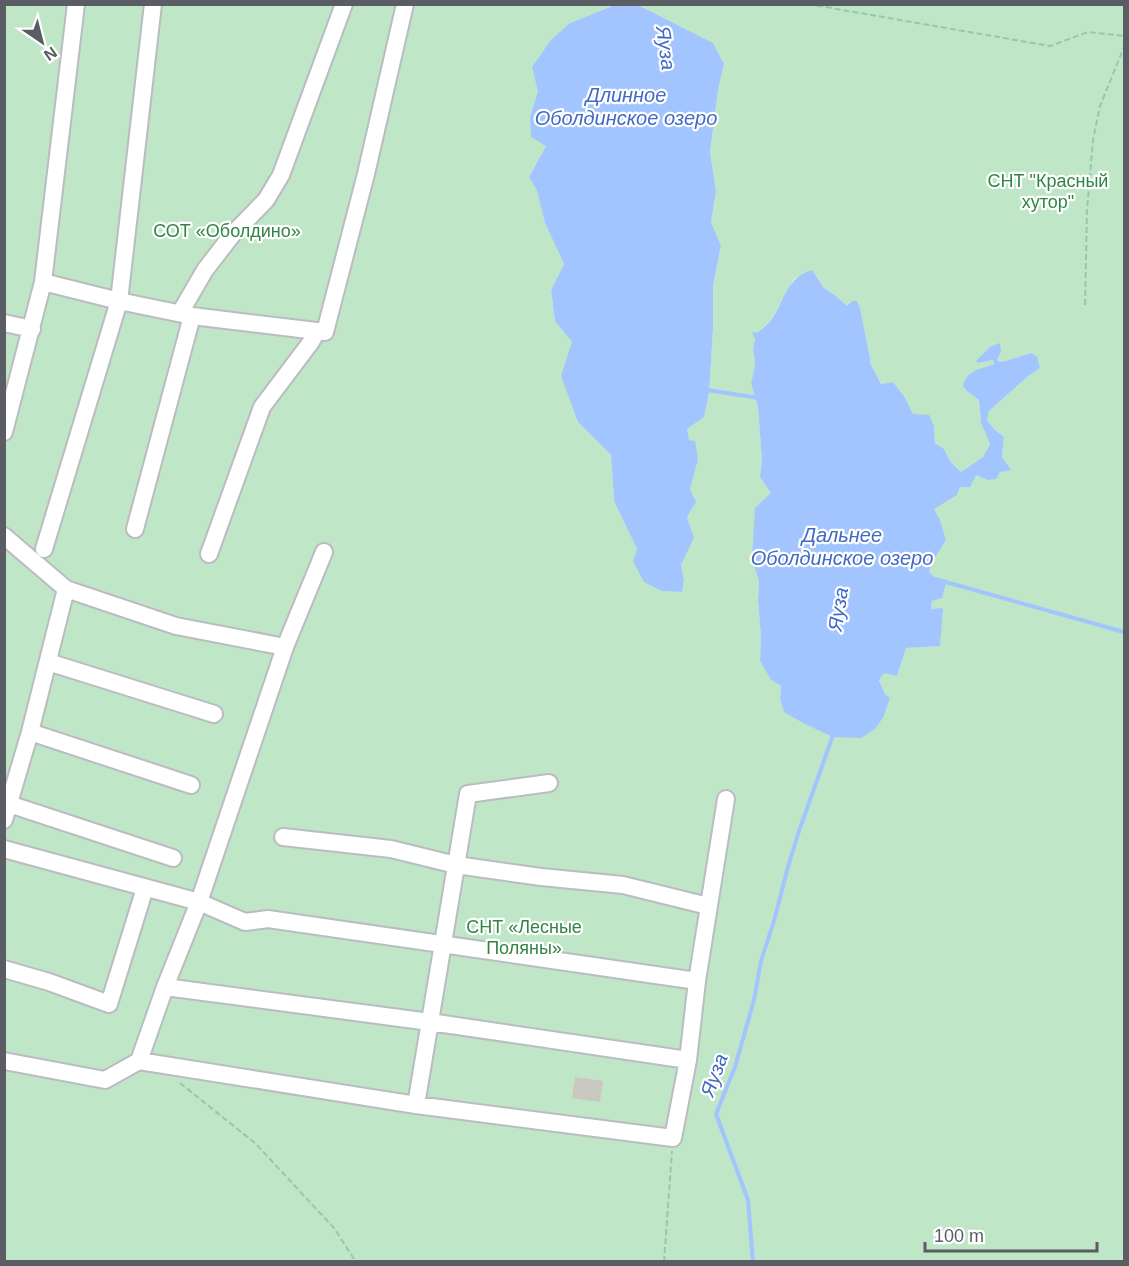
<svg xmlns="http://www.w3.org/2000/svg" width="1129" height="1266" viewBox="0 0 1129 1266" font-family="Helvetica,sans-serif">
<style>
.green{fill:#bfe6c6;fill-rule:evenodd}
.water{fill:#a2c5ff}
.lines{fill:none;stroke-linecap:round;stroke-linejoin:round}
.stream{stroke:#a2c5ff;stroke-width:4}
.building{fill:#c9c8c0}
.minor-casing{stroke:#bbbcc2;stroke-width:20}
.path{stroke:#97c8ae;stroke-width:2;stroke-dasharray:6 3;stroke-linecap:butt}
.minor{stroke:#fff;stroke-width:16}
.labels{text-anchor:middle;stroke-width:4.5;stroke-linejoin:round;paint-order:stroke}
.park-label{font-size:18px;fill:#328445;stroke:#fff}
.water-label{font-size:20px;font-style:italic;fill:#4169c6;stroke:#fff}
</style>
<rect width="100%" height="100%" fill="#eeeee3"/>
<path class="green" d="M5,5H615L570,23L538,91L530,117L546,146L529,177L537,191L545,223L564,264L551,290L555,321L572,342L578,422L611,455L614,501L637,549L662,591L682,592L684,580L681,565L694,538L687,517L696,502L690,489L698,460L689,441L687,429L704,417L709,393L713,329V286L721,247L711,222L716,191L710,152L718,90L724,64L713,43L638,5H1124V1261L5,1262ZM812,270L824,288L836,296L847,307L857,301L860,308L870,358V363L881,384L893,382L904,396L912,415L934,426L935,443L944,449L950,461L961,472L983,457L990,444L981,423L979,400L967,391L971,372L994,364V360L979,363L1001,352L997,359L1002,362L1031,353L1040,368L1027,377L989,411L987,420L995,430L1004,437L1002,457L987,480L976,475L960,487L957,495L933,509L940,520L946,540L933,561L929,572L939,581L932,601L931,610L942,609L940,646L906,648L897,676L884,672L879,679L885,694L890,698L884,716L780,698L781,686L771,680L760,661L761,637L758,600L759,582L752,558L771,493L760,477L762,461L758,407L751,383L754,372L755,362L753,349L755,339L757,333L770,321L794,279Z"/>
<path class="water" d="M615,5H638L713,43L724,64L718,90L710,152L716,191L711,222L721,246L713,286V329L709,393L704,417L687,429L689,440L695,441L698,460L690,489L696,502L687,517L694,538L681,565L684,580L682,592L662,591L644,582L633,561L637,549L614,501L611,455L578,422L561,376L572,342L555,321L551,290L564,264L545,223L537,191L529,177L546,146L531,137L530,117L538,91L532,67L551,40L570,23Z
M812,270L824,288L836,296L847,306L853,301H857L860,308L870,358V363L881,384L893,382L904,396L913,414L929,415L934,426L935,443L944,449L950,461L961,472L983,457L990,444L981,423L979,400L967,391L963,386C968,368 980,370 994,364L993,360L979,363L976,361L990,347L1000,343L1001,352L997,360L1002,362L1031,353L1037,357L1040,368L1027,377L989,411L987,420L995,430L1004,437L1002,457L1011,470L1000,472L996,479L987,480L976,475L970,487H960L957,495L934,509L940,520L946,540L933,561L929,572L939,581L946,583L942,598L932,601L931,609L943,608L940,646L906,648L897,676L884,673L879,680L885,694L890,698L884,716L875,729L861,738L833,737L805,724L784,712L780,698L781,686L771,680L760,661L761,637L758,600L759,582L752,558L755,508L771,493L760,477L762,461L758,407L751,383L754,371L755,362L753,349L755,339L752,332L757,333C762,329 767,325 771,320C784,301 787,277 812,270Z"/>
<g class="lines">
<path class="stream" d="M707,390L759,398
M935,579L1124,632
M753,1262L748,1200L716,1114L735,1067L754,1000L761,961L774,921L788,867L798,834L833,735"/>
</g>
<path class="building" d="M575,1077L603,1081L600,1102L572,1098Z"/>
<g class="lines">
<defs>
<path id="minor" d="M43,282L119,301L192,316L325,332L366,174L405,4
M180,313L205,270L232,235L266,200L281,175L344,4
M4,323L32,329
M4,432L43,282L76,4
M135,529L192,316
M4,536L66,589L176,626L285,647
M44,549L119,301L153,4
M209,554L262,407L311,342L317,331
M48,662L214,714
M30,732L191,785
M9,804L173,858
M4,820L30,732L66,589
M283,837L391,849L456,865L541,877L623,885L708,906
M4,849L199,902L245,922L268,919L697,981
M4,969L49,982L109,1004L145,888
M165,987L430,1022L688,1060
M4,1061L105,1080L139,1061L416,1105L673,1138L688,1060L697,981L726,799
M139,1061L165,987L199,902L285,647L324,552
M416,1105L468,794L549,783"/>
</defs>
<use href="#minor" class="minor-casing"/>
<path class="path" d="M808,4L1050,46L1088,32L1124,36
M1085,305L1087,210L1093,140L1100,106L1124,47V35
M180,1083L255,1143L334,1228L356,1262
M664,1262L672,1151"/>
<use href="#minor" class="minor"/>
</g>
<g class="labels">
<g class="park-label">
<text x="1048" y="187">СНТ "Красный<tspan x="1048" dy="21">хутор"</tspan></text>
<text x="227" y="237">СОТ «Оболдино»</text>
<text x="524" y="933">СНТ «Лесные<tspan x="524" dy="21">Поляны»</tspan></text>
</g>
<g class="water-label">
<text transform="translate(666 48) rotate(82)" y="7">Яуза</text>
<text x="626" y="102">Длинное<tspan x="626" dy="23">Оболдинское озеро</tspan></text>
<text x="842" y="542">Дальнее<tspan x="842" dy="23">Оболдинское озеро</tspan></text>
<text transform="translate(838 609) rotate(-81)" y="7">Яуза</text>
<text transform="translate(714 1075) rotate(-70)" y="7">Яуза</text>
</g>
</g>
<rect width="1129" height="1266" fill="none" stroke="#5b5d64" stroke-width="12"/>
<g transform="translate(42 42) rotate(145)" stroke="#ffffff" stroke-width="4.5" paint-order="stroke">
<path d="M0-4.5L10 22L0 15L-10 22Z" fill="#5b5d64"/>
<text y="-9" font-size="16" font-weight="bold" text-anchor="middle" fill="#5b5d64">N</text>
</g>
<path d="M925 1242v9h172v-9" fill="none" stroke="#5b5d64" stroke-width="3"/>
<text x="934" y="1242" font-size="18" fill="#5b5d64" stroke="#ffffff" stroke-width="4.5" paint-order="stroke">100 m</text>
</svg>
